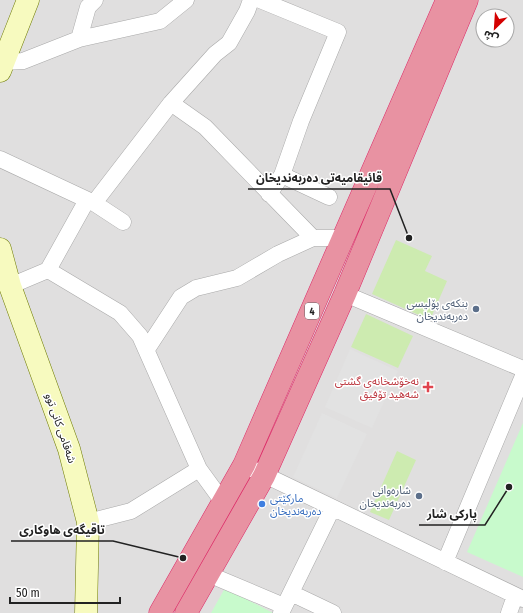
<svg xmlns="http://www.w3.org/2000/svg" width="523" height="613" viewBox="0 0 523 613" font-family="'Fira Sans Condensed','Noto Sans Arabic',sans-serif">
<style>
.residential{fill:#e0dfdf;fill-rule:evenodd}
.grass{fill:#cdebb0}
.park{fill:#c8facc}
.parking{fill:#e2e2e2}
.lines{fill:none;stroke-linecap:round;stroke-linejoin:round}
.street-casing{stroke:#a9a9a9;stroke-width:17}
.secondary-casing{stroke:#707d05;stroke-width:23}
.highway-casing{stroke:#dc2a67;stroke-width:23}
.street{stroke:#fff;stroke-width:16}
.secondary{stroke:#f7fabf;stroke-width:22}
.highway{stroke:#e892a2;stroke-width:22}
.service-dot{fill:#5c6f8a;stroke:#fff;stroke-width:1.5}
.health-dot{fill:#e0444e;stroke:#fff;stroke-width:1.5}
.shop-dot{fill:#3f7fe0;stroke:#fff;stroke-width:1.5}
.labels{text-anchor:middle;stroke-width:3;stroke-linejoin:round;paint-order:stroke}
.shield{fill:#fff;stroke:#646464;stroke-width:1}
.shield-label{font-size:10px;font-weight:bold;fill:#222}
.service-label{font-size:11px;fill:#4e5e75;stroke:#fff;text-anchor:end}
.health-label{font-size:11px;fill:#be3a42;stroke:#fff;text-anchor:end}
.street-label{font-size:11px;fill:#222;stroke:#fff}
.shop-label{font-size:11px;fill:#366cbe;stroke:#fff;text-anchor:start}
.leader{fill:none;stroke:#222;stroke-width:1.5}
.callout-dot{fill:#222;stroke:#fff;stroke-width:1.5}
.callout-label{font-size:12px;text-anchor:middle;font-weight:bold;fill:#222;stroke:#fff;stroke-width:3;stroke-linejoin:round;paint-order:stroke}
</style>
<rect width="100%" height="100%" fill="#f2efe9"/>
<path class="residential" d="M0,0H523V613H0ZM483,16H507V40H483Z"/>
<path class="grass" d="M396,240L432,256L425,271L447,281L430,320L372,294Z
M366,314L413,336L398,368L351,347Z
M397,451L416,460L389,520L370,512Z"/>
<path class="park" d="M523,423V577L467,552Z
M225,588L273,613H211Z"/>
<path class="parking" d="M350,349L398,371L372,428L325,407Z
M322,413L367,434L337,498L293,477Z"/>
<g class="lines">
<defs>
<path id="street" d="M260,0L338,32L301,121L282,175L269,194
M79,39L88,7L95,0
M2,62L23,61L79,39L160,21L186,0
M171,103L205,127L313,238
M0,159L94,203L123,222
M282,175L329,197
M94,203L171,103L215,54L229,43L247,11L251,0
M48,270L120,313L140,336L199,469L223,502
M10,286L48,270L87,200
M345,294L523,369
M147,349L181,297L196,288L237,278L278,254L313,238H345
M244,465L523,599
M88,522L131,511L199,469
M445,562L523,376
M208,574L284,606
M291,593L333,613
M281,613L332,509
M509,613L515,596"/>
<path id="secondary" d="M0,71L28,0
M0,249L10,286L69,449L88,522L86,613"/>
<path id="highway" d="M160,613L244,465L447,0
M186,613L264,476L345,294L467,0"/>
</defs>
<use href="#street" class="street-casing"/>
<use href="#secondary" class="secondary-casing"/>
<use href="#highway" class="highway-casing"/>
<use href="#street" class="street"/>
<use href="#secondary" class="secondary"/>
<use href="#highway" class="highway"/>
</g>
<g class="service-dot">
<circle cx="476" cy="309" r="4"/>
<circle cx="419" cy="496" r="4"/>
</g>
<path class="health-dot" d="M426 381h4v4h4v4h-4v4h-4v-4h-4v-4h4z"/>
<circle class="shop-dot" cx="262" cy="504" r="4"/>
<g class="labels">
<rect class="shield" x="305" y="303" width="14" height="16" rx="3"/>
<g class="shield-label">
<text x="312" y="315">4</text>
</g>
<g class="service-label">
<text x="468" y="307">بنکەی پۆلیسی<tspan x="468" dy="13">دەربەندیخان</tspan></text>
<text x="411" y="494">شارەوانی<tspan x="411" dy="13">دەربەندیخان</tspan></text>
</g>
<g class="health-label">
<text x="419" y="385">نەخۆشخانەی گشتی<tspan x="419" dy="13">شەهید تۆفیق</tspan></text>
</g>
<g class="street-label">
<text transform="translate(61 428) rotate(71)" y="4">شەقامی کانی توو</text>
</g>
<g class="shop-label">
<text x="270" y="502">مارکێتی<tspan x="270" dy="13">دەربەندیخان</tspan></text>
</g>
</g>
<path class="leader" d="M409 238L390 189H248M509 487L485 525H419M183 558L113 541H11"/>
<g class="callout-dot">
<circle cx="409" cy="238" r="4"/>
<circle cx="509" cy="487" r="4"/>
<circle cx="183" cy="558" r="4"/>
</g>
<g class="callout-label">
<text x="319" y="182">قائیقامیەتی دەربەندیخان</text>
<text x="452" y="518">پاركى شار</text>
<text x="62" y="534">تاقیگەی هاوکاری</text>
</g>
<g transform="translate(495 28) rotate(205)"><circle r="19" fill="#ffffff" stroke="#a7a7a7"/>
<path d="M0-3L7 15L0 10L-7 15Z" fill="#d40000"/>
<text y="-6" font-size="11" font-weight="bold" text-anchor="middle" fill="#222222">ش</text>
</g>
<path d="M10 597v6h110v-6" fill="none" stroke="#222222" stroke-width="2"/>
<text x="16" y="597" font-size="12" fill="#222222" stroke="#ffffff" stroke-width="3" paint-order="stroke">50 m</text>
</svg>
